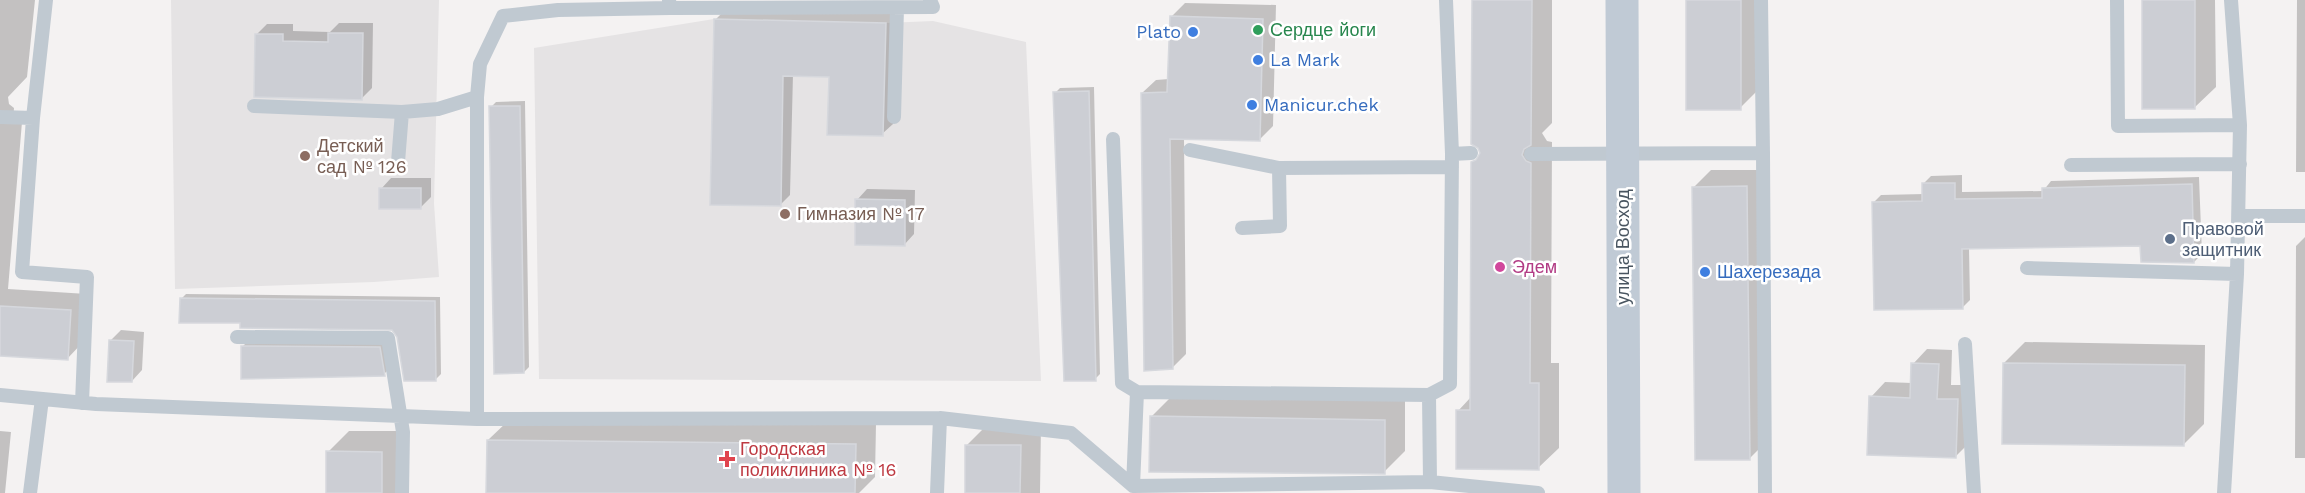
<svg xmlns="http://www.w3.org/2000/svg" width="2305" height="493" viewBox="0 0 2305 493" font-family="'Work Sans',sans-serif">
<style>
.education{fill:#e5e3e4}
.shadow{fill:#0003}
.building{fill:#ccced4;stroke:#d6d8dd;stroke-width:1.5}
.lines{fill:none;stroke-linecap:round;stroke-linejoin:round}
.lane{stroke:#c0c9d1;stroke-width:14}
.secondary{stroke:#c0cad5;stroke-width:33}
.leisure-dot{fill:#2e9e5b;stroke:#fff;stroke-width:2}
.shop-dot{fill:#3f7fe0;stroke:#fff;stroke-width:2}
.education-dot{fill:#8d6e63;stroke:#fff;stroke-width:2}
.service-dot{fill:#5c6f8a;stroke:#fff;stroke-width:2}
.hotel-dot{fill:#d1479c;stroke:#fff;stroke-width:2}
.health-dot{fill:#e0444e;stroke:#fff;stroke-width:2}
.labels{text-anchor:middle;stroke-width:5;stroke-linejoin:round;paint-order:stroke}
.leisure-label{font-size:18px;fill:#27864d;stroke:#fff;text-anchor:start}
.shop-label{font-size:18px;fill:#366cbe;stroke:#fff;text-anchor:start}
.education-label{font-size:18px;fill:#785e54;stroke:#fff;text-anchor:start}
.service-label{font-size:18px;fill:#4e5e75;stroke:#fff;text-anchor:start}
.street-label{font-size:18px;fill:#495560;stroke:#fff}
.hotel-label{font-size:18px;fill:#b23c85;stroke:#fff;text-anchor:start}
.health-label{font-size:18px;fill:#be3a42;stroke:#fff;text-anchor:start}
</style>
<rect width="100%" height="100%" fill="#f4f2f2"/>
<path class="education" d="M171,0H439L434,203L439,277L374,282L175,289Z
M714,19L886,23L933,21L1026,42L1041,381L539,379L534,48Z"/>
<path class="shadow" d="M0,0H35L27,77L8,97L9,104L14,108L13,121L22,122L8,289L87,294L84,341L67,359L0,355Z
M1473,0H1552V123L1542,133L1547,141L1552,142L1551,363H1559V448L1538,468L1458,411L1471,397L1473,163L1482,153Z
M1688,0H1761V87L1740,108Z
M2144,0H2215L2216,87L2195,107Z
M2297,0H2305V172H2296Z
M1185,3L1276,5L1273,126L1259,140L1184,138L1186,354L1172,368L1142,93L1156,80L1169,79L1171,17Z
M726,9L895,13L893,124L882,134L830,75L793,74L790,195L780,205L716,19Z
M339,23H373L372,88L362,98L257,34L267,24H293V31L330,32Z
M1094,87L1100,374L1095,379L1055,93L1060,88Z
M525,101L529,367L524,372L491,107L496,102Z
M1711,170H1764L1767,441L1750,458L1693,188Z
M1962,175V192L2043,191L2051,181L2199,177L2202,254L2194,262L2142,244L1969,248L1970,300L1962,308L1874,202L1881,195L1924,194V183L1931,176Z
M391,178H431V197L421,207L381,189Z
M867,189L915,190L914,234L904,245L857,200Z
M2305,237V458H2295L2296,246Z
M186,294L440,297L441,374L436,379L393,329L242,321L181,299Z
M121,330L144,332L142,370L132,381L110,341Z
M247,342H385L389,369L384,374L242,347Z
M2025,342L2205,345L2204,424L2183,445L2004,363Z
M1927,349L1952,350L1951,385H1972L1970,442L1956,456L1871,397L1885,382L1912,383L1913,364Z
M1172,396L1405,399V451L1384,472L1151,417Z
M509,420L876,424L875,477L859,493H488V440Z
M987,425H1041L1040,493H966V446Z
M0,431L11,432L5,493H0Z
M349,431H402V493H328V452Z"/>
<path class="building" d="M1472,0H1532L1531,145L1524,149L1522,155L1526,161L1531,163L1530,383H1539V470L1456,469V410H1470L1471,162L1476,160L1480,153L1478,148L1471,144Z
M1686,0H1741V110H1686Z
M2142,0H2195V109H2142Z
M1170,16L1263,19L1260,141L1170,139L1173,369L1144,371L1141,93L1167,92Z
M714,19L886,23L883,136L827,135L829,77L783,76L781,206L710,205Z
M328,33H363L362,100L254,97L255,34H283V41L328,42Z
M1089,91L1096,381H1064L1053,92Z
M489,106H520L524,373L494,374Z
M1922,183H1955V199L2042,198V188L2192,184L2194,263L2141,262L2140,246L1962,249L1963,309L1874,310L1872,202L1922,201Z
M1747,186L1750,460H1695L1692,187Z
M379,188H421V209H379Z
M855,199L905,200V246L855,245Z
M180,298L435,301L436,381H404L397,337L392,330L240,328V323H179Z
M0,306L71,310L68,360L0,356Z
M109,340L134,341L132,382H107Z
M241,346L380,347L385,376L241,379Z
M1911,363L1939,364L1937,399H1958L1956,458L1867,455L1869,396L1910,398Z
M2003,363L2185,365L2184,446L2002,444Z
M1150,416L1385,420V474L1149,472Z
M487,440L856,444L855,493H486Z
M965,445H1021L1020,493H965Z
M326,451L382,452V493H326Z"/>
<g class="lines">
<path class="lane" d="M46,0L33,118L22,272L87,277L82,403
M1446,0L1452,154
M2117,0L2118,126L2240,125
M670,8L933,7L930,0
M254,106L402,112L438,109L477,97
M0,117L33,118
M894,117L897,8
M1113,139L1122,383L1137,392L1429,395
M1190,150L1279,168L1452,167
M1763,153L1765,493
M1531,154L1763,153L1761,0
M398,162L402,112
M2071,165L2240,164
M2239,216H2305
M1242,228L1280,226L1279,168
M2027,268L2237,274
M237,337L388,338L403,432L402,493
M1965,344L1974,493
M1137,392L1133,486L1430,482L1538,493
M0,395L96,404L477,419L940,418L1071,433L1133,486
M477,419V97L480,64L503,16L558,10L670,8L669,0
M1430,482L1429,395L1450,384L1452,154L1471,153
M30,493L42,399
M937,493L940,418
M2224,493L2237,274L2240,125L2231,0"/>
<path class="secondary" d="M1622,0L1624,493"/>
</g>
<circle class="leisure-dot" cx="1258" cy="30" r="6"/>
<g class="shop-dot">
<circle cx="1193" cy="32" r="6"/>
<circle cx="1258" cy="60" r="6"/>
<circle cx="1252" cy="105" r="6"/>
<circle cx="1705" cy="272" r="6"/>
</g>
<g class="education-dot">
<circle cx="305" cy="156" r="6"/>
<circle cx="785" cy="214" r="6"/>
</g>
<circle class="service-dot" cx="2170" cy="239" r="6"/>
<circle class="hotel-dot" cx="1500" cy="267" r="6"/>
<path class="health-dot" d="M724 450h6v6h6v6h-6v6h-6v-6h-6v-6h6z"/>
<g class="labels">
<g class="leisure-label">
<text x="1270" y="36">Сердце йоги</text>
</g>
<g class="shop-label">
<text x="1181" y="38" text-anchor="end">Plato</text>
<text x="1270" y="66">La Mark</text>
<text x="1264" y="111">Manicur.chek</text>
<text x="1717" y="278">Шахерезада</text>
</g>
<g class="education-label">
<text x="317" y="152">Детский<tspan x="317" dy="21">сад № 126</tspan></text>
<text x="797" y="220">Гимназия № 17</text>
</g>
<g class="service-label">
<text x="2182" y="235">Правовой<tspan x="2182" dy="21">защитник</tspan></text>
</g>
<g class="street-label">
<text transform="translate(1623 247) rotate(-90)" y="6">улица Восход</text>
</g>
<g class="hotel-label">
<text x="1512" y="273">Эдем</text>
</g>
<g class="health-label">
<text x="740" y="455">Городская<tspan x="740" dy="21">поликлиника № 16</tspan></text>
</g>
</g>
</svg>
